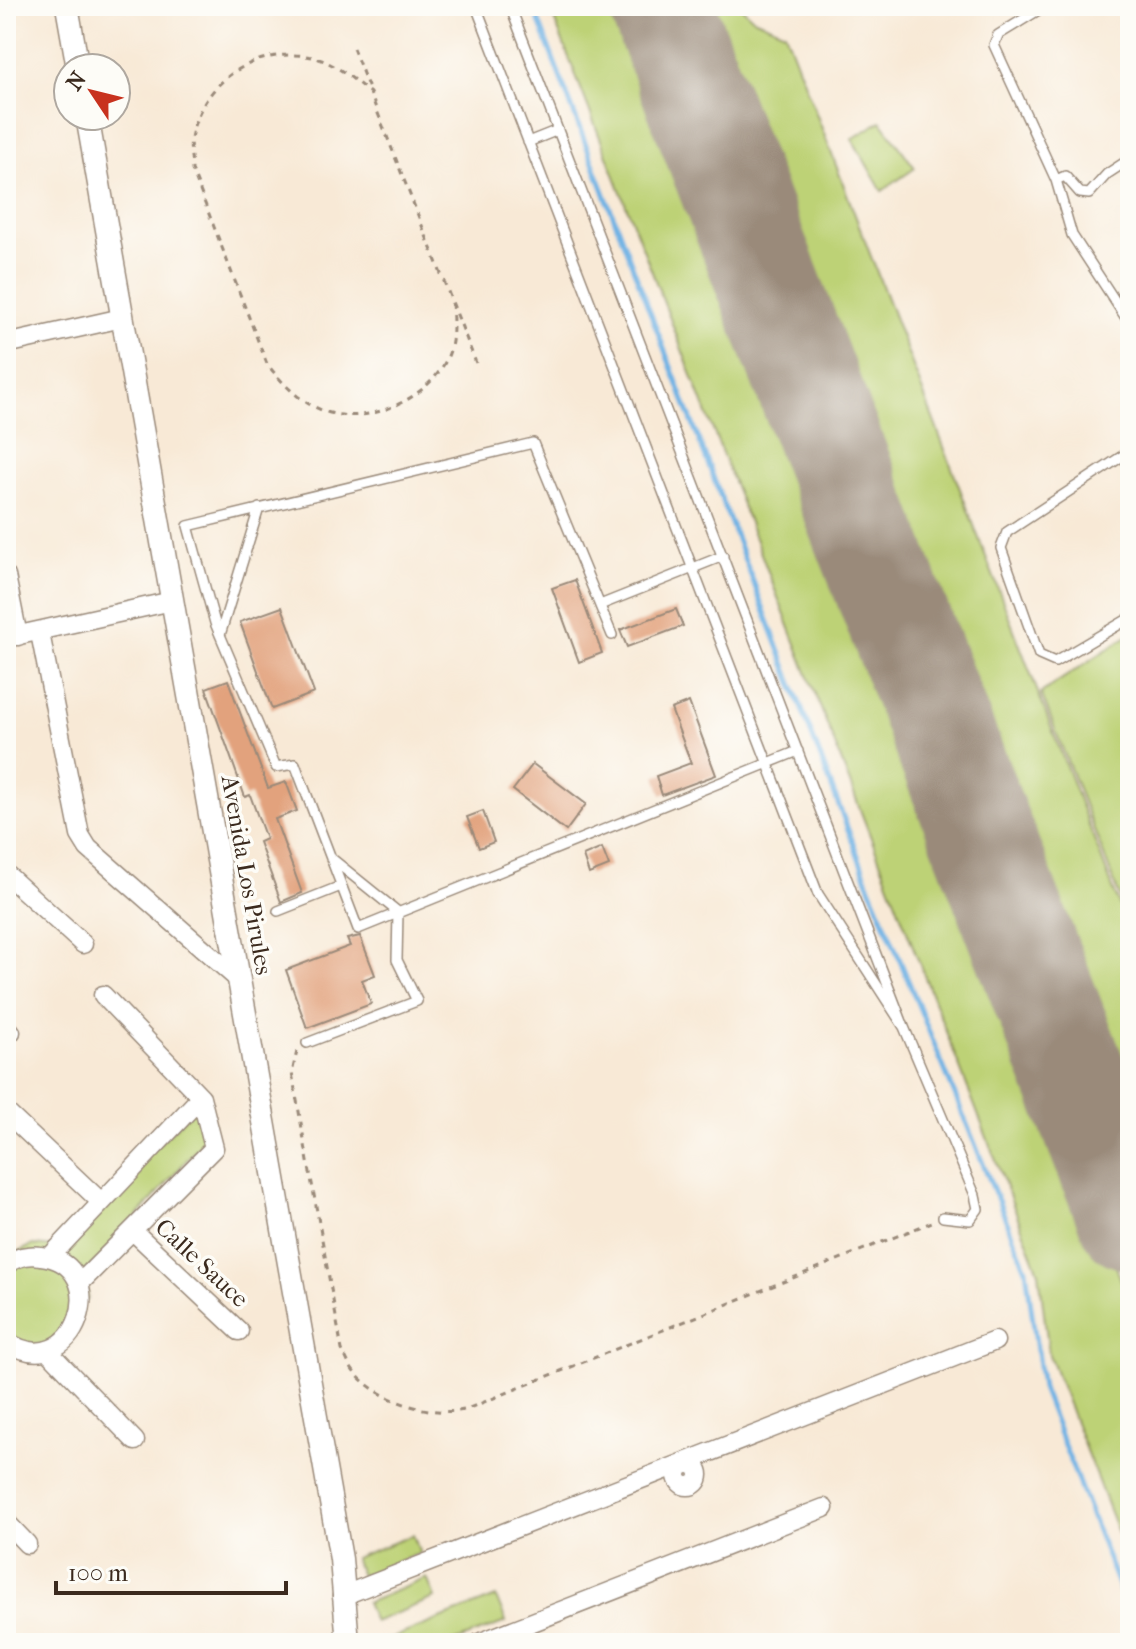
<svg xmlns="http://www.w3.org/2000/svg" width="1136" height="1649" viewBox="0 0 1136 1649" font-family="'IM FELL French Canon',serif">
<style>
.green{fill:#bdd276;stroke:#7c7e4a;stroke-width:2}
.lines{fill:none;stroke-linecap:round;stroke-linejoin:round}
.stream{stroke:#6fb2e4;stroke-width:5}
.runway{stroke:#9a8a7a;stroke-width:104}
.building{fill:#e2a27d}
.service-casing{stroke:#9a8a7a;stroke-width:12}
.minor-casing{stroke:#9a8a7a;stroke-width:21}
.tertiary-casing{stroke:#9a8a7a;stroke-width:25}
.path{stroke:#9a8a7a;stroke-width:3;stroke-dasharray:6 6;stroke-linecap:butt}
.service{stroke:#fff;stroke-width:9}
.minor{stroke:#fff;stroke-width:18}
.tertiary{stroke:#fff;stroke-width:22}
.labels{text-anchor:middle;stroke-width:7;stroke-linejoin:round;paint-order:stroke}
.street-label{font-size:24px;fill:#3b2a1e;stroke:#fdfcf7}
</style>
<rect width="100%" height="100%" fill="#fdfcf7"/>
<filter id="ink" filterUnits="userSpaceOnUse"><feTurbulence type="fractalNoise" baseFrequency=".0125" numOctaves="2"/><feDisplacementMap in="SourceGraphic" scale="16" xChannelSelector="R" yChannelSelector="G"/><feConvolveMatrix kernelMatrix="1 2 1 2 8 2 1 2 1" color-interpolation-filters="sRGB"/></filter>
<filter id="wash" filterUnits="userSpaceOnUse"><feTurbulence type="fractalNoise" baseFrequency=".006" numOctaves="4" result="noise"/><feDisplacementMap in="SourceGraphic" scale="32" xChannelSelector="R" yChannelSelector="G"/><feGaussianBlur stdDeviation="1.8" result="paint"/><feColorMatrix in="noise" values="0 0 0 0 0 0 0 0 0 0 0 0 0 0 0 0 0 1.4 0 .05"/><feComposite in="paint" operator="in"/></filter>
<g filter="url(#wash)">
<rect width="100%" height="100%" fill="#f8e9d6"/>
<path class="green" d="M549,6H630L1130,1303V1564L1049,1355L1039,1272Z
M693,6H740L753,18L785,32L1130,933V1133Z
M881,121L915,168L882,191L852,139Z
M1130,634V923L1041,693Z
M200,1103L208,1136L85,1276L88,1298L50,1345L21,1344L6,1361V1258L33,1245L54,1247Z
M413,1535L420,1553L361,1576L354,1558Z
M427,1578L435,1598L374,1622L366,1603Z
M496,1597L506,1622L454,1642L379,1643Z"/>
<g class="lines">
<path class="stream" d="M533,6L868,882L1026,1269L1042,1388L1130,1616"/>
<path class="runway" d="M661,6L1130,1218"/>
</g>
<g id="blocks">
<path class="building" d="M575,580L602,653L579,662L552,588Z
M282,607L314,693L272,709L240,622Z
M676,609L683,626L627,647L620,630Z
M228,680L268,788L286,782L297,811L275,819L302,893L281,902L259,842L266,839L250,795L245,797L206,688Z
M689,702L716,775L662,795L656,776L691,763L671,709Z
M533,764L586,804L566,831L513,790Z
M483,811L494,842L479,848L467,817Z
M602,848L609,866L589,874L583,856Z
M360,936L375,975L362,980L371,1004L307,1028L286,970L350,946L347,939Z"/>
</g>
</g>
<g filter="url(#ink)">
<use href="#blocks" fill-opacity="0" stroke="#9a8a7a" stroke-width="2"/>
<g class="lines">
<defs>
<path id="service" d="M476,6L818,894L904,1027L510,6
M1045,6L998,35L994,45L1056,180L1072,235L1130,324
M528,142L558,130
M1056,180L1065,176L1080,193L1089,194L1107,174L1130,159
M1130,451L1007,532L1001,548L1039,655L1055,662L1130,618
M600,605L723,556
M220,635L259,508
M612,635L533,443L188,526L215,623L276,767L295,764L358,929L798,751
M278,911L341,886
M904,1027L975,1195L978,1209L970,1220L943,1217
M307,1043L417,1001L397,960L398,912L331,858"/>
<path id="minor" d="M6,344L122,318
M6,576L18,636
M40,633L80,835L88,848L239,980
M6,638L172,601
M6,874L83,944
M103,995L201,1097
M6,1027L11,1032
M6,1112L100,1201
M133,1231L239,1331
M50,1257L201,1097L214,1148L79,1284
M6,1265C16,1257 29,1254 41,1256C116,1264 76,1388 6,1341
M47,1350L135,1441
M677 1475a11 11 0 1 1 22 0a11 11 0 1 1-22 0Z
M6,1522L27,1544
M342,1596L995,1341
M479,1643L824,1508"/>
<path id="tertiary" d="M67,6L78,68
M87,116L341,1559L348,1643"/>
</defs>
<use href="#service" class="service-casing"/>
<use href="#minor" class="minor-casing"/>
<use href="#tertiary" class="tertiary-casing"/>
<path class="path" d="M353,48L369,89
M452,303C453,318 454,333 451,347C439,394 374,425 330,413C302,405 284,385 267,364L192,170C192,160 189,148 191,138C202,81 255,46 312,57C334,62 353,79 370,93L476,363
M297,1051L292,1073L342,1350C346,1357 349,1366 354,1372C377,1400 430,1417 464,1410L932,1222"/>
<use href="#service" class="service"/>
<use href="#minor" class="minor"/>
<use href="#tertiary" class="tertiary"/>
</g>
</g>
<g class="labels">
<g class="street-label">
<text transform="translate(247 875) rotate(80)" y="8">Avenida Los Pirules</text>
<text transform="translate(202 1263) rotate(43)" y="8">Calle Sauce</text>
</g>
</g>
<rect width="1136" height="1649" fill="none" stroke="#fdfcf7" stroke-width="32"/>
<g transform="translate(92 92) rotate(305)"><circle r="38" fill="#fdfcf7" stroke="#afa8a0" stroke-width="2"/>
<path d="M0-6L14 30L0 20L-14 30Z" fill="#c8321e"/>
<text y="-12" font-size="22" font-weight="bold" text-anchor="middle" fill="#3b2a1e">N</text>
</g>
<path d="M56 1581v12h230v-12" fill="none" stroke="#3b2a1e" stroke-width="4"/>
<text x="68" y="1581" font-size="24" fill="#3b2a1e" stroke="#fdfcf7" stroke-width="6" paint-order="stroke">100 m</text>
</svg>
